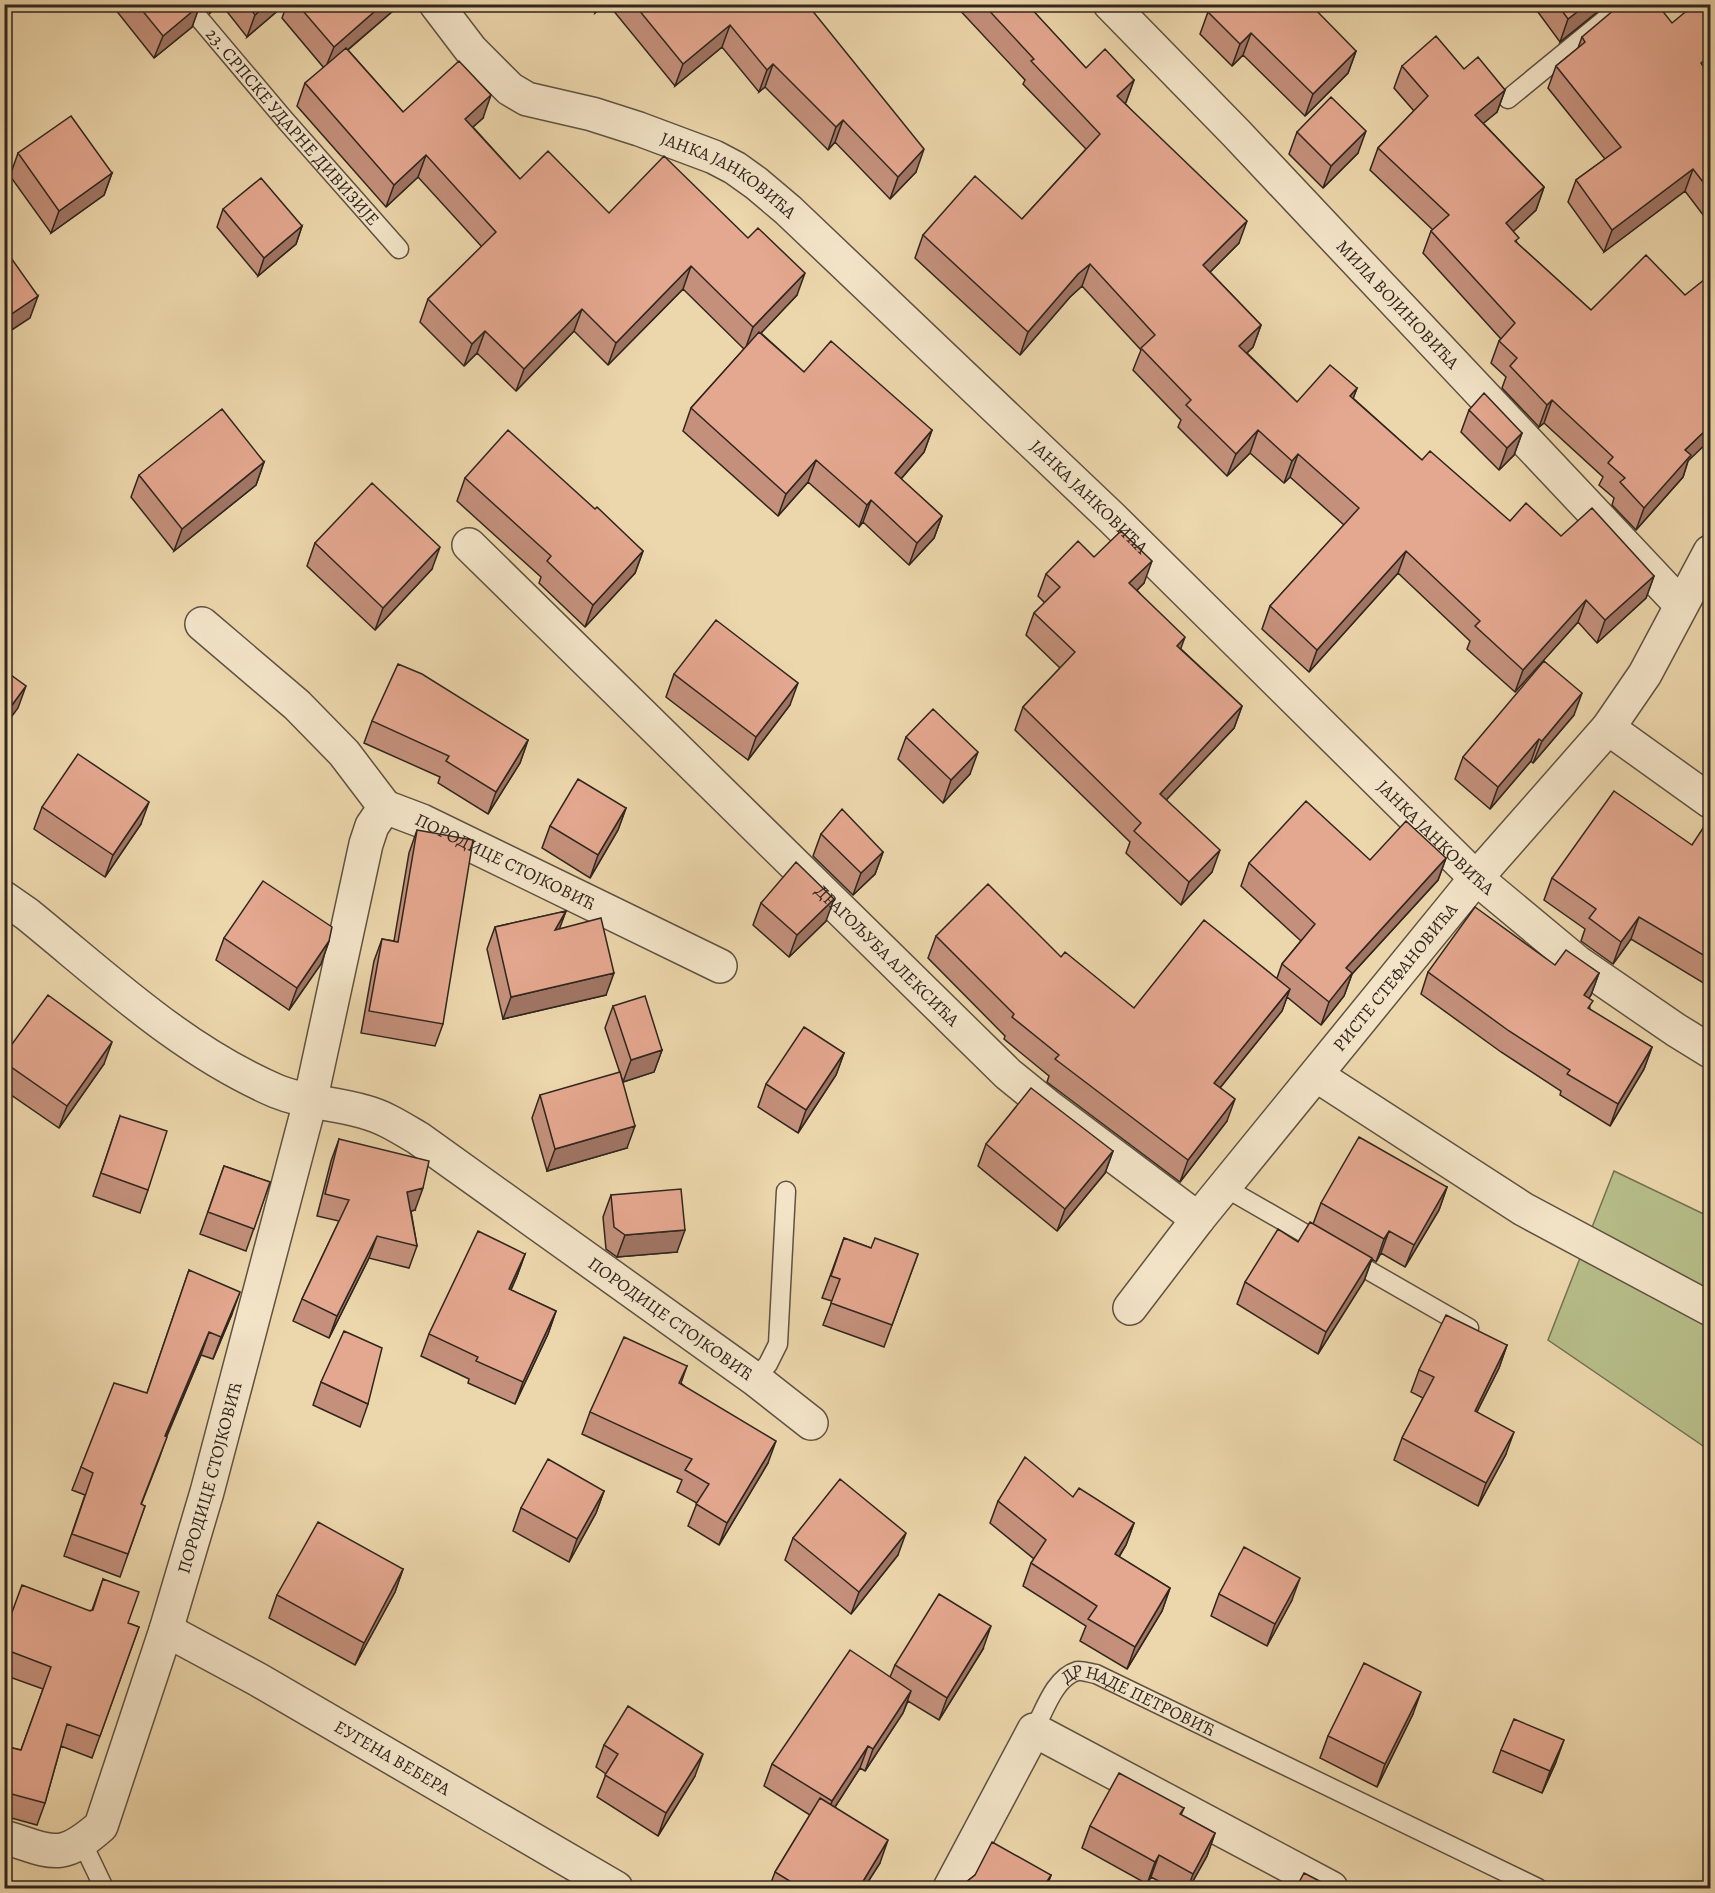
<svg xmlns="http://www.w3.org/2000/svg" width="1715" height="1893" viewBox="0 0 1715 1893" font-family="Alegreya,serif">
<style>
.green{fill:#b7be89;stroke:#747254;stroke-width:1.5}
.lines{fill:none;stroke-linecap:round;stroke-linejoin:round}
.lane-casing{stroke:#5f5241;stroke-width:21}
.street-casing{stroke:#5f5241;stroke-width:36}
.lane{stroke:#f3e4c8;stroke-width:18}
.street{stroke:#f3e4c8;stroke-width:33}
.wall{fill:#c4907b;stroke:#30261e;stroke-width:1.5}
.shaded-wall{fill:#a07564;stroke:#30261e;stroke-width:1.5}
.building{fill:#e4a78f;stroke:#30261e;stroke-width:1.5}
.labels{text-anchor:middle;stroke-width:5;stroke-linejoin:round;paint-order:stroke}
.street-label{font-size:18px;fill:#30261e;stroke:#f3e4c8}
</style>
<rect width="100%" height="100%" fill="#ecd6ab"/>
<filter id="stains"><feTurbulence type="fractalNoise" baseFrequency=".00333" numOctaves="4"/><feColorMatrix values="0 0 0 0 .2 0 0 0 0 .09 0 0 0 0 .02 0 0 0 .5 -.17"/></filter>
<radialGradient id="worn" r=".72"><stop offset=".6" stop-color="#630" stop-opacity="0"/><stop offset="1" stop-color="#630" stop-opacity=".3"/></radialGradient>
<path class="green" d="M1614,1171L1710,1217V1454L1706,1448L1548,1340Z"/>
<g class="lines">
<defs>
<g id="lane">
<path id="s1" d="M187,4L285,120L399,249"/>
<path d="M1508,99L1624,4"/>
<path d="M1224,1187L1323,1244"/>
<path d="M1347,1258L1469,1328"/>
<path d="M755,1379L768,1364L778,1344L786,1191"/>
<path id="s2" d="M1034,1730C1044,1712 1054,1678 1077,1671C1082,1670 1090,1673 1096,1674L1538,1888"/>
<path d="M82,1842L104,1888"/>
</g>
<g id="street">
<path id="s3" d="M436,4L471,50L510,89L527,99L592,114L639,129L714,157L735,168L756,183L788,210L1112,518L1476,878L1577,962L1676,1030L1710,1051"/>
<path id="s4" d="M1110,4L1236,133L1681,605"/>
<path d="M1709,4L1710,7"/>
<path id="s5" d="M469,545L1008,1074L1050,1108L1198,1219"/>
<path id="s6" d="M202,624L297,705L344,753L385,807L422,821L720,966"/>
<path d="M1608,728L1710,801"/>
<path id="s7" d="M4,898L27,914C106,978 181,1050 276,1091C305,1103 335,1103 365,1112C384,1117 401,1128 418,1138L755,1379L811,1423"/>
<path d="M1316,1075L1523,1209L1710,1309"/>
<path id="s8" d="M1130,1308L1198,1219L1476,878L1608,728L1645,674L1710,552"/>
<path id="s9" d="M166,1630L257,1679L616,1888"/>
<path id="s10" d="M4,1837C53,1852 60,1862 101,1826L166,1630L207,1492L310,1102L366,844L372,826L385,807"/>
<path d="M950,1888L1034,1730L1331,1888"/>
</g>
</defs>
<use href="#lane" class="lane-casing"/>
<use href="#street" class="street-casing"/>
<use href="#lane" class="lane"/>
<use href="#street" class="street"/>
</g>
<path class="wall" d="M111,4H200L192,27L154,58Z
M202,4H220L210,13Z
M221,4H283L282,7L247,37Z
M287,4H401L348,50L403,112L483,118L473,127L520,179L609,213L797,295L761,333L804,372L932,430L924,452L901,479L942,516L934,538L909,565L863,522L859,527L808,482L778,516L683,431L691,408L744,349L683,289L608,365L574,331L516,391L477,353L464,366L420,322L428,299L482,247L418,177L386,207L297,106L305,83L324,68L282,18Z
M588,4H606L595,13Z
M608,4H807L916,172L890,199L835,142L828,150L765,87L759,92L722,47L675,86Z
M861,4H872L864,9Z
M954,4H1038L1032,10L1086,68L1134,80L1126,102L1125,103L1239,243L1210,272L1261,325L1253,347L1247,353L1297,402L1357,388L1353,398L1422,460L1510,521L1561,536L1654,576L1646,598L1597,643L1578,622L1515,692L1467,649L1470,641L1398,573L1309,672L1262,629L1270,606L1344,525L1290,477L1284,483L1250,453L1227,476L1178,427L1181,420L1133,370L1141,350L1082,286L1070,297L1020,355L915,258L923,235L1022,219L1086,149L1023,84L1025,80Z
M1532,4H1607L1560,42Z
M1208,12L1356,51L1348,73L1305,116L1243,55L1232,66L1200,34Z
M1710,20V71L1708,73L1710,76V224L1685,191L1604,252L1568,202L1576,180L1605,159L1548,88L1556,66L1578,48L1582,37L1672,23Z
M1402,66L1464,69L1505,90L1497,112L1483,123L1544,187L1536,210L1513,231L1517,243L1591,310L1685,295L1688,461L1683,477L1636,530L1612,505L1614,498L1599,485L1603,477L1544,423L1539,427L1502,388L1506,377L1491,363L1499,341L1501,339L1423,253L1431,231L1433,230L1370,170L1378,148L1414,111L1394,88Z
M1297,132L1358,153L1323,188L1289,154Z
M18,153L112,173L104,195L51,233L10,176Z
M223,209L302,226L296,244L258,276L217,227Z
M1469,410L1522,433L1514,455L1499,470L1461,432Z
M264,462L256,485L174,551L131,497L139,475Z
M465,478L595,509L643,551L635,573L585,627L539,583L541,577L457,501Z
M315,543L432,569L375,630L307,566Z
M1094,557L1144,583L1137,590L1181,649L1242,706L1234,728L1166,800L1212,872L1181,905L1126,853L1130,842L1015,730L1023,707L1060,668L1026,635L1034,613L1045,603L1038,596L1046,574Z
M674,674L790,705L748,760L666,697Z
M1574,715L1533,763L1531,761L1490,809L1455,779L1463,757Z
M372,721L528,740L520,763L488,814L438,783L440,777L364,743Z
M906,737L970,774L943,803L898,759Z
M42,807L141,824L105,877L34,829Z
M626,808L618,830L590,878L542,848L550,826Z
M1710,824V987L1631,939L1613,964L1581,941L1585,929L1544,900L1552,878L1692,845Z
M417,830L443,1024L435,1046L361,1033L374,961L382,939L394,941L409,853Z
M821,834L883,852L875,874L853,895L813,856Z
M1446,858L1438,880L1352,974L1344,996L1321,1025L1287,997L1282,1011L1220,1088L1227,1121L1180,1182L1047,1082L1049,1076L1004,1039L1005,1036L928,958L936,936L1061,957L1134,1008L1277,978L1282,964L1301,941L1241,886L1249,863Z
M761,903L826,921L789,957L753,925Z
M566,911L559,928L606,995L503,1019L487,949L495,927Z
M224,938L329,941L321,964L289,1010L216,960Z
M1555,965L1599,973L1591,995L1589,998L1590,1010L1652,1047L1644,1069L1610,1126L1560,1095L1561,1091L1501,1052L1421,994L1428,972Z
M613,1006L662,1050L654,1072L623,1082L605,1028Z
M844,1053L836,1075L798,1133L758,1107L766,1084Z
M4,1055L104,1064L59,1128L4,1090Z
M540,1095L627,1148L547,1171L532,1118Z
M120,1116L148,1190L140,1213L93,1196Z
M339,1139L415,1210L411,1211L417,1246L409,1268L369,1258L329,1338L293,1321L302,1299L339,1221L317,1216L331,1161Z
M986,1144L1113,1151L1105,1173L1057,1231L978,1166Z
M224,1166L270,1182L246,1251L200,1234Z
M1447,1187L1439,1210L1405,1267L1381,1253L1376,1262L1372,1259L1364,1281L1318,1354L1237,1304L1245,1282L1298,1242L1313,1224L1321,1203Z
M611,1195L677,1252L617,1257L606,1249L603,1217Z
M844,1238L871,1248L918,1254L884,1347L823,1325L832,1301L822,1298Z
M525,1254L517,1276L511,1290L556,1311L548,1334L515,1404L468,1383L469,1379L421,1356L429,1334Z
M189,1270L232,1314L213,1359L201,1355L167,1436L159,1459L141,1505L145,1506L120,1577L64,1556L85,1495L72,1490L81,1467L147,1393Z
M1507,1345L1499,1368L1477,1412L1506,1454L1478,1506L1394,1460L1402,1438L1423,1398L1411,1392L1419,1370Z
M687,1366L681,1383L768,1463L719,1545L688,1526L697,1503L677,1492L682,1480L582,1434L590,1412Z
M321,1382L368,1404L360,1427L313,1405Z
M604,1491L596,1513L569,1562L513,1531L521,1508Z
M1073,1497L1134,1523L1126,1545L1119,1557L1170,1588L1162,1611L1127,1669L1080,1641L1086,1626L1023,1586L1031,1563L1034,1559L990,1523L998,1501Z
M793,1538L898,1555L851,1614L785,1560Z
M403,1569L395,1592L355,1665L269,1618L277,1595Z
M103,1579L128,1623L139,1627L92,1758L61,1746L45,1803L37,1825L4,1816V1746L21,1750L43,1689L4,1675V1634L92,1610Z
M1219,1594L1292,1600L1267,1646L1211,1616Z
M983,1649L939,1720L908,1701L903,1713L865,1771L860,1768L835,1807L880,1863L864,1888H769L775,1872L810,1815L764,1786L772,1764L890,1677L895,1665Z
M1413,1714L1377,1787L1320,1758L1328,1736Z
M604,1745L695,1776L658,1836L597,1797L606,1774L596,1767Z
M1501,1750L1556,1762L1542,1793L1493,1772Z
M1184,1808L1181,1815L1215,1833L1207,1856L1189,1888H1172L1151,1877L1147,1884L1082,1848L1090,1826Z
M975,1875H1051L1046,1888H963L965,1883Z"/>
<path class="shaded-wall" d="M213,4H220L210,13Z
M267,4H283L282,7L247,37L255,15Z
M383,4H401L325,69L334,47Z
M598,4H606L595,13Z
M866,4H872L864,9Z
M1024,4H1038L1017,24Z
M1587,4H1607L1560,42L1568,19Z
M200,5L192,27L154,58L163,36Z
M730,25L722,47L675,86L683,64Z
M1251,33L1243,55L1232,66L1240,44Z
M1356,51L1348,73L1305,116L1313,94Z
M1710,55V71L1692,85L1701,63Z
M773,64L765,87L759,92L767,70Z
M1134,80L1126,102L1109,118L1117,96Z
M1505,90L1497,112L1467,137L1475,115Z
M491,95L483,118L457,141L465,119Z
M843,120L835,142L828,150L836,127Z
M1366,131L1358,153L1323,188L1331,166Z
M924,149L916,172L890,199L898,177Z
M426,155L418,177L386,207L394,185Z
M1693,169L1685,191L1604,252L1612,230Z
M112,173L104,195L51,233L59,211Z
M1544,187L1536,210L1498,246L1506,223Z
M1247,221L1239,243L1195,287L1203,265Z
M302,226L296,244L258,276L264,258Z
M1090,264L1082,286L1070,297L1020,355L1028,332L1078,274Z
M691,266L683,289L608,365L616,343Z
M805,273L797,295L745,350L753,327Z
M38,296L30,318L4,335V319Z
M582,309L574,331L516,391L524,369Z
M1261,325L1253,347L1231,368L1239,346Z
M485,331L477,353L464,366L472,344Z
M1357,388L1349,410L1350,396Z
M1552,400L1544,423L1539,427L1547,405Z
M1710,426V440L1688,461L1683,477L1636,530L1644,508L1685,450Z
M932,430L924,452L887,495L895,473Z
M1258,430L1250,453L1227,476L1236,454Z
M1522,433L1514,455L1499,470L1507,448Z
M1298,454L1290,477L1284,483L1292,461Z
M816,460L808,482L778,516L786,494Z
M264,462L256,485L174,551L182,529Z
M871,500L863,522L859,527L867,505Z
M942,516L934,538L909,565L917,543Z
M440,547L432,569L375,630L383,608Z
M643,551L635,573L585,627L593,605Z
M1406,551L1398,573L1309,672L1317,650Z
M1152,561L1144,583L1121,606L1129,583Z
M1654,576L1646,598L1597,643L1605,620Z
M1586,600L1578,622L1515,692L1523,670Z
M1185,637L1177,659V646Z
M798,683L790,705L748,760L756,737Z
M26,686L18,708L4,727V716Z
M1582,693L1574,715L1533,763L1542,741Z
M1242,706L1234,728L1151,816L1160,794Z
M1539,739L1531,761L1490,809L1498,787Z
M528,740L520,763L488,814L496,792Z
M978,752L970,774L943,803L951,780Z
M149,802L141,824L105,877L113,855Z
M626,808L618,830L590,878L598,855Z
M1220,850L1212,872L1181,905L1189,882Z
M883,852L875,874L853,895L861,873Z
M1446,858L1438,880L1352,974L1344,996L1321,1025L1329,1002L1346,968Z
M834,899L826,921L789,957L797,935Z
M566,911L558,933L555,930Z
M1639,917L1631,939L1613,964L1621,942Z
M329,941L321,964L289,1010L297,988Z
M614,973L606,995L503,1019L511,997Z
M1599,973L1591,995L1576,1016L1584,995Z
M1290,989L1282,1011L1206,1105L1214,1083Z
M112,1042L104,1064L59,1128L67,1106Z
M1652,1047L1644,1069L1610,1126L1618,1104Z
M662,1050L654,1072L623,1082L631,1060Z
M844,1053L836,1075L798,1133L806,1110Z
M1235,1099L1227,1121L1180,1182L1188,1160Z
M635,1126L627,1148L547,1171L555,1149Z
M1113,1151L1105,1173L1057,1231L1065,1209Z
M1447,1187L1439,1210L1405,1267L1414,1245Z
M423,1188L415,1210L399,1214L407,1192Z
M685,1230L677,1252L617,1257L625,1235Z
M1389,1231L1381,1253L1376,1262L1384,1239Z
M377,1236L369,1258L329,1338L337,1316Z
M525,1254L517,1276L501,1311L509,1289Z
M1372,1258L1364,1281L1318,1354L1326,1332Z
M240,1292L232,1314L213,1359L221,1337Z
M556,1311L548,1334L515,1404L523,1382Z
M209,1332L201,1355L157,1458L165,1436Z
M1507,1345L1499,1368L1466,1433L1475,1411Z
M1514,1432L1506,1454L1478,1506L1486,1483Z
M776,1441L768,1463L719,1545L727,1523Z
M604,1491L596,1513L569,1562L577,1539Z
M1134,1523L1126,1545L1106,1577L1115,1554Z
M906,1533L898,1555L851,1614L859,1592Z
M403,1569L395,1592L355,1665L364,1643Z
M1300,1578L1292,1600L1267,1646L1275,1624Z
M1170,1588L1162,1611L1127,1669L1135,1647Z
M991,1626L983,1649L939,1720L947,1698Z
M911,1691L903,1713L865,1771L873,1749Z
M1421,1692L1413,1714L1377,1787L1385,1764Z
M1564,1740L1556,1762L1542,1793L1550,1771Z
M868,1746L860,1768L824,1824L832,1801Z
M703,1754L695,1776L658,1836L666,1813Z
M1215,1833L1207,1856L1189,1888H1188L1193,1874Z
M888,1840L880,1863L864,1888H859Z
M1159,1855L1151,1877L1147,1884L1155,1862Z
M1051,1875L1046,1888H1043Z"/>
<path class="building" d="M137,4H200V5L163,36Z
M247,4H267L255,15Z
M297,4H383L334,47Z
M634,4H807L924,149L898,177L843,120L836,127L773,64L767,70L730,25L683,64Z
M983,4H1027L1086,68L1105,49L1134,80L1117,96L1247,221L1203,265L1261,325L1239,346L1297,402L1330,365L1357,388L1350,396L1422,460L1430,451L1510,521L1526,503L1561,536L1592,508L1654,576L1605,620L1586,600L1523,670L1475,626L1480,621L1406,551L1317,650L1270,606L1359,508L1298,454L1292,461L1258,430L1236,454L1186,405L1191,400L1141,348L1155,335L1090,264L1078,274L1028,332L923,235L975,176L1022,219L1100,134L1031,61L1034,59Z
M1216,4H1310L1356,51L1313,94L1251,33L1240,44L1208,12Z
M1557,4H1587L1568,19Z
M1621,4H1657L1672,23L1695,4H1698L1710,20V55L1701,63L1710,76V191L1693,169L1612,230L1576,180L1621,147L1556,66L1585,42L1582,37Z
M1436,36L1464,69L1478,57L1505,90L1475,115L1544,187L1506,223L1519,238L1515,241L1591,310L1646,255L1685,295L1710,275V426L1685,450L1691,455L1644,508L1620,482L1625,478L1608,463L1613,457L1552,400L1547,405L1510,366L1517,358L1499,341L1515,323L1431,231L1449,215L1378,148L1428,96L1402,66Z
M346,48L403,112L459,61L491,95L465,119L520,179L548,151L609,213L664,156L748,238L758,228L805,273L753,327L691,266L616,343L582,309L524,369L485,331L472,344L428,299L496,232L426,155L394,185L305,83Z
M1331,97L1366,131L1331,166L1297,132Z
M71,116L112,173L59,211L18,153Z
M261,178L302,226L264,258L223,209Z
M4,248L38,296L4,319Z
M759,332L804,372L831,341L932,430L895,473L942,516L917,543L871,500L867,505L816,460L786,494L691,408Z
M1484,393L1522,433L1507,448L1469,410Z
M222,409L264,462L182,529L139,475Z
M508,430L595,509L597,507L643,551L593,605L547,561L551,556L465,478Z
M372,483L440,547L383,608L315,543Z
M1121,531L1152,561L1129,583L1185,637L1177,646L1242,706L1160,794L1220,850L1189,882L1134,831L1141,823L1023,707L1075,652L1034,613L1060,587L1046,574L1078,541L1094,557Z
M716,620L798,683L756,737L674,674Z
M1544,661L1582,693L1542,741L1539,739L1498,787L1463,757Z
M398,664L422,674L528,740L496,792L446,761L449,756L372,721Z
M4,670L26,686L4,716Z
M933,709L978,752L951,780L906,737Z
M78,754L149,802L113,855L42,807Z
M578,779L626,808L598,855L550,826Z
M1614,791L1692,845L1707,822L1710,824V959L1639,917L1621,942L1589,918L1596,909L1552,878Z
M1306,801L1370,860L1406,821L1446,858L1346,968L1352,973L1329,1002L1282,964L1315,924L1249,863Z
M842,809L883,852L861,873L821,834Z
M417,830L473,840L443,1024L369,1011L382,939L398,942Z
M796,862L834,899L797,935L761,903Z
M263,881L332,927L329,941L297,988L224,938Z
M988,884L1061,957L1065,952L1134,1008L1204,920L1290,989L1214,1083L1235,1099L1188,1160L1055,1059L1059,1055L1012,1017L1014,1014L936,936Z
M1475,907L1555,965L1566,950L1599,973L1584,995L1593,1001L1588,1008L1652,1047L1618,1104L1567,1074L1570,1070L1509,1031L1428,972Z
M566,911L555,930L601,918L614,973L511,997L495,927Z
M48,995L112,1042L67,1106L4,1062V1055Z
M645,996L662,1050L631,1060L613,1006Z
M804,1027L844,1053L806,1110L766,1084Z
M620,1072L635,1126L555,1149L540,1095Z
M1031,1088L1113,1151L1065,1209L986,1144Z
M120,1116L167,1131L148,1190L101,1173Z
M1359,1137L1447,1187L1414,1245L1389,1231L1384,1239L1321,1203Z
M339,1139L429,1161L423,1188L407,1192L417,1246L377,1236L337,1316L302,1299L349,1200L325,1194Z
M224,1166L270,1182L254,1229L208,1212Z
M681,1189L685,1230L625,1235L614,1227L611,1195Z
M1310,1222L1372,1258L1326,1332L1245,1282L1278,1229L1298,1242Z
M478,1231L525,1254L509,1289L556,1311L523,1382L476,1361L478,1357L429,1334Z
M844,1238L871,1248L875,1238L918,1254L892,1325L831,1303L840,1279L831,1276Z
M189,1270L240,1292L221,1337L209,1332L165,1436L167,1437L141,1504L145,1506L128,1554L72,1534L93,1473L81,1467L114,1383L147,1393Z
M1446,1315L1507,1345L1475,1411L1514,1432L1486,1483L1402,1438L1434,1377L1419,1370Z
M344,1331L382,1348L368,1404L321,1382Z
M624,1337L687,1366L679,1383L776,1441L727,1523L696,1504L709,1484L685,1470L692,1459L590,1412Z
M1025,1457L1073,1497L1079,1488L1134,1523L1115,1554L1170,1588L1135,1647L1088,1619L1097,1606L1031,1563L1046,1540L998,1501Z
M548,1459L604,1491L577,1539L521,1508Z
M840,1479L906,1533L859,1592L793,1538Z
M318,1522L403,1569L364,1643L277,1595Z
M1244,1547L1300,1578L1275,1624L1219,1594Z
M103,1579L139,1592L128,1623L139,1627L100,1736L67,1724L45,1803L4,1792V1746L21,1750L51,1667L4,1649V1634L22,1585L90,1611L93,1610Z
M939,1594L991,1626L947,1698L895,1665Z
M850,1650L911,1691L873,1749L868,1746L832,1801L772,1764Z
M1364,1663L1421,1692L1385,1764L1328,1736Z
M628,1706L703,1754L666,1813L605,1775L618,1754L604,1745Z
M1514,1719L1564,1740L1550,1771L1501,1750Z
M1119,1773L1184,1808L1180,1814L1215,1833L1193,1874L1159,1855L1155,1862L1090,1826Z
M820,1798L888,1840L859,1888H801L775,1872Z
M992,1842L1051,1875L1043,1888H975L965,1883L975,1875Z
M1304,1873L1333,1888H1296Z"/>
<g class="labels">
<g class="street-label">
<text dy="6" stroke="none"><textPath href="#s1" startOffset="162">23. СРПСКЕ УДАРНЕ ДИВИЗИЈЕ</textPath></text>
<text dy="6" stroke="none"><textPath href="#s3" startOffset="350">ЈАНКА ЈАНКОВИЋА</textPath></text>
<text dy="6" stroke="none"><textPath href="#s4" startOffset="416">МИЛА ВОЈИНОВИЋА</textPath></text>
<text dy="6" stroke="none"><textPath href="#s3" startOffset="836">ЈАНКА ЈАНКОВИЋА</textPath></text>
<text dy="6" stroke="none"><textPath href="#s3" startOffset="1322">ЈАНКА ЈАНКОВИЋА</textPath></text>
<text dy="6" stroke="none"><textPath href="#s6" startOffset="392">ПОРОДИЦЕ СТОЈКОВИЋ</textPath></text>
<text dy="6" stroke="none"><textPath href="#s5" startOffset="586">ДРАГОЉУБА АЛЕКСИЋА</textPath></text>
<text dy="6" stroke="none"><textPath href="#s8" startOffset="424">РИСТЕ СТЕФАНОВИЋА</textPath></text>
<text dy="6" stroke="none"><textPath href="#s7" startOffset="796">ПОРОДИЦЕ СТОЈКОВИЋ</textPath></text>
<text dy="6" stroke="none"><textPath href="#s10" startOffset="471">ПОРОДИЦЕ СТОЈКОВИЋ</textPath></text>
<text dy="6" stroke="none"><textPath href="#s2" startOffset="142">ДР НАДЕ ПЕТРОВИЋ</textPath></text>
<text dy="6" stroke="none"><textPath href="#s9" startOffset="260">ЕУГЕНА ВЕБЕРА</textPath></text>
</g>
</g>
<rect width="1715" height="1893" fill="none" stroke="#ecd6ab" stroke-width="24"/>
<rect x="6" y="6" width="1703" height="1881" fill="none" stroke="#30261e" stroke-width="3"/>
<rect x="12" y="12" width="1691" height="1869" fill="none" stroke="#30261e" stroke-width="1.5"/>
<rect width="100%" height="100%" filter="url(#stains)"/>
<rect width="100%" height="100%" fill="url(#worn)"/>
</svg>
